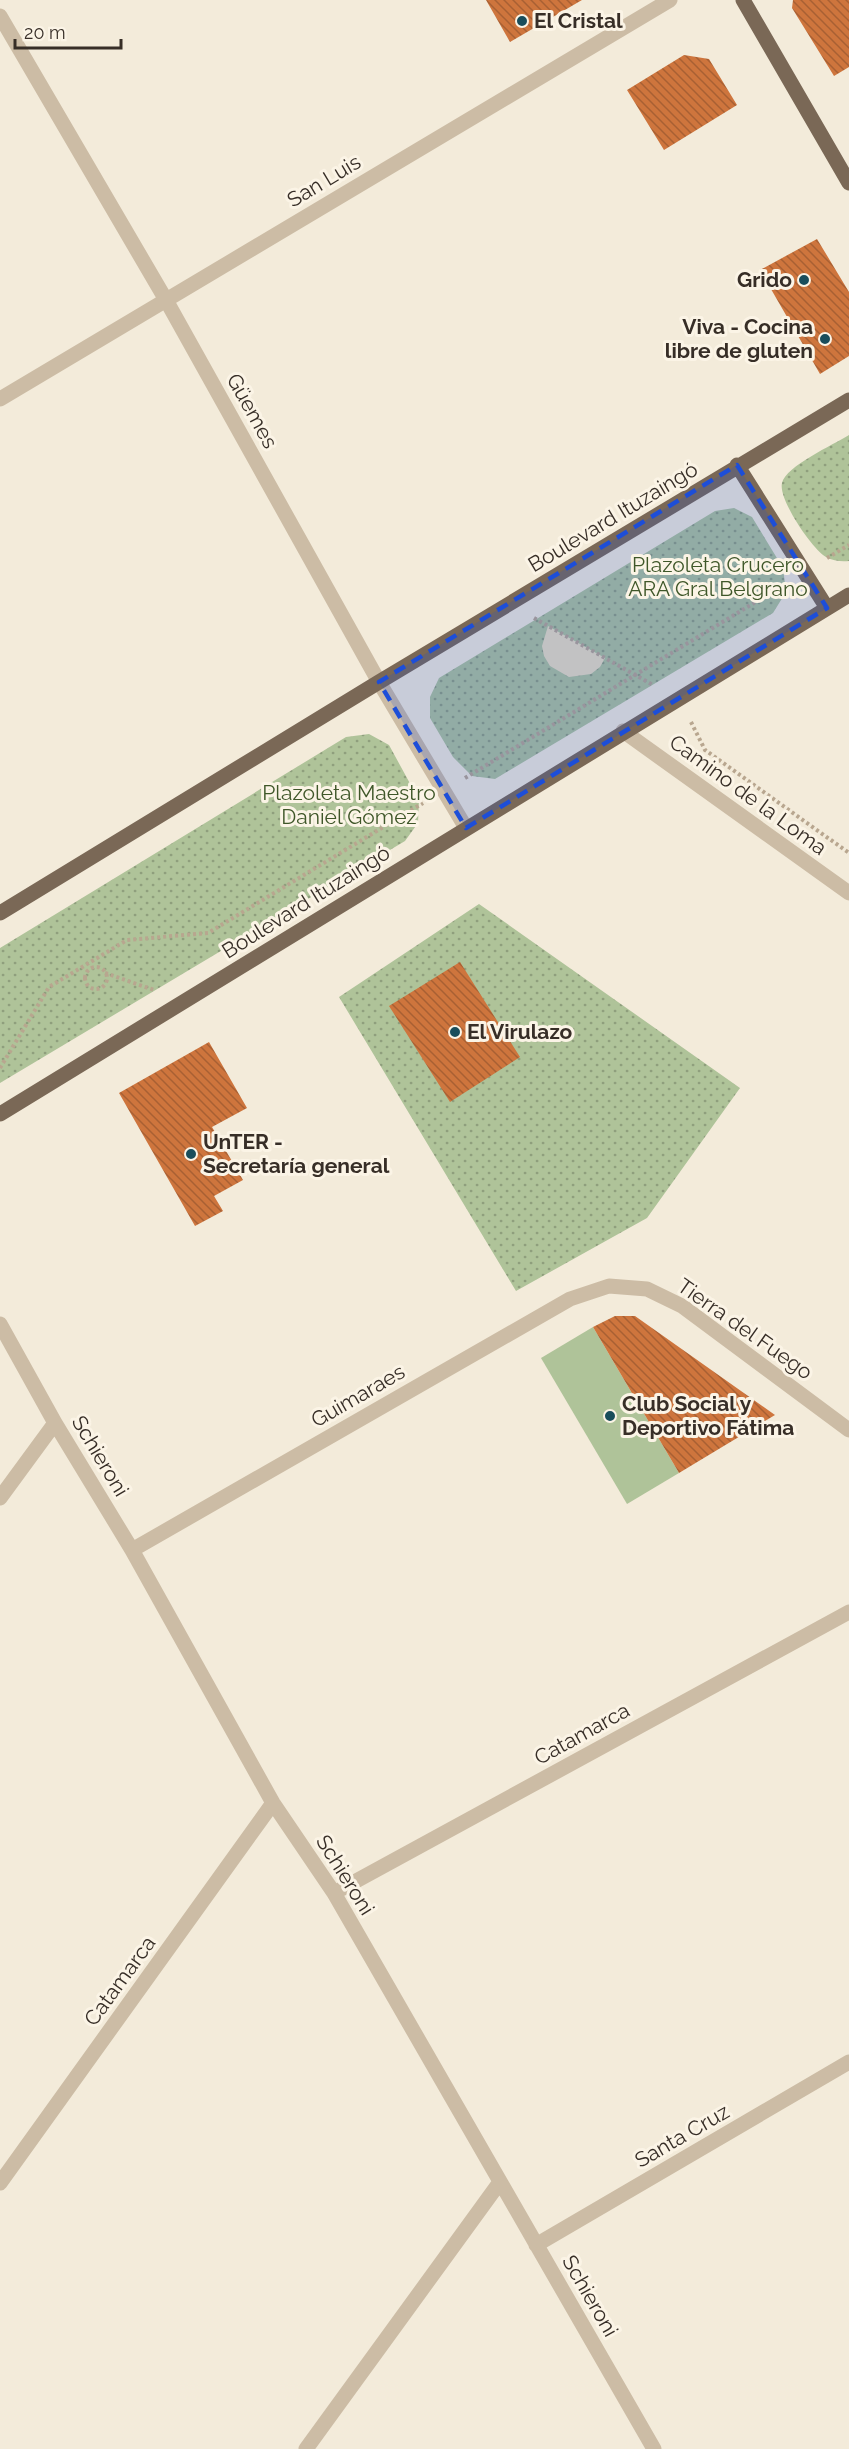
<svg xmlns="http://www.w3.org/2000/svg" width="849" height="2449" viewBox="0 0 849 2449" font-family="Raleway,sans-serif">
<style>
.green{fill:url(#green-dots)}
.pitch{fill:#afc399}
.plaza{fill:#ecdfbf}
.building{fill:url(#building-back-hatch)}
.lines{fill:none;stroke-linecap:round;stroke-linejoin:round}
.path{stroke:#b8a68f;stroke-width:4;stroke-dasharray:3 3;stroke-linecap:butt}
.minor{stroke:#ccbca5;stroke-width:15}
.major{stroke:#7a6856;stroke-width:15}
.marked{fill:#1d4ed8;fill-opacity:0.2;stroke:#1d4ed8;stroke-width:4.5;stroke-dasharray:12 8;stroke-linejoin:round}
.poi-dot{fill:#194d5b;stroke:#fbf4e6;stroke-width:2}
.labels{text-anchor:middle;stroke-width:6;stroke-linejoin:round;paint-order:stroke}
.poi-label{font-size:21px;font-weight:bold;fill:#372e27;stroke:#fbf4e6;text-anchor:start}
.street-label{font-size:21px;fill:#372e27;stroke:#fbf4e6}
.park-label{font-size:21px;fill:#3f5729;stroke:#fbf4e6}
</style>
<defs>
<pattern id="green-dots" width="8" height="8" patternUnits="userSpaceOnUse" patternTransform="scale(1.5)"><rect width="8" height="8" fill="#afc399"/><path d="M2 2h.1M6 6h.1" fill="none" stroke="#8f9f7d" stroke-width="1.8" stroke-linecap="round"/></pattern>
<pattern id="building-back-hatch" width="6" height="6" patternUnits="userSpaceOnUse" patternTransform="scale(1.5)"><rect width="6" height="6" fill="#ce753d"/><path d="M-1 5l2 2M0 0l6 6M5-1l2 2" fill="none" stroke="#a86033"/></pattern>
</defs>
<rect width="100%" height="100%" fill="#f3ebda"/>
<path class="green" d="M849,435V561C842,562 833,561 826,557C812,549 778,499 782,483C786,466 833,445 849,435Z
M734,508L752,517L783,568L786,592L773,613L495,779L472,776L453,757L430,718V697L439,678L715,511Z
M369,734L389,745L419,800L418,823L405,841L0,1083V948L346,737Z
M479,904L740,1088L647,1218L516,1291L339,997Z"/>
<path class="pitch" d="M593,1327L679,1473L627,1504L541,1358Z"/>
<path class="plaza" d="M548,626L605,658L600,667L591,674L569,677L550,666L544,656L542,646Z"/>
<path class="building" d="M486,0H582L510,42Z
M793,0H849V67L834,76L792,8Z
M684,55L709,59L737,105L664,150L627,90Z
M817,239L849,292V356L820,374L760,270Z
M460,962L520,1057L450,1102L389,1006Z
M209,1042L247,1108L212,1127L243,1180L214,1196L223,1211L195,1226L119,1093Z
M615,1316H635L775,1415L679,1473L593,1327Z"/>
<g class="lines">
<path class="path" d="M827,558L849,545
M534,618L653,685
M691,722L705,750L849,853
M465,778L782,586
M85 978a11 11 0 1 1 22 0a11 11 0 1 1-22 0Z
M105,973L154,990
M0,1068L49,987L127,940L208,933L423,803"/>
<path class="minor" d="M0,16L166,300L379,682L466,828
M0,399L670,0
M623,731L849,893
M0,1324L55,1423L132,1550L273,1803L334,1893L654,2449
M0,1498L55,1423
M132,1550L570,1299L609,1286L647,1289L682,1306L849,1430
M334,1893L849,1612
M0,2183L273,1803
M536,2245L849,2062
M306,2449L500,2182"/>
<path class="major" d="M743,0L849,183
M737,465L827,608
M0,913L379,682L849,400
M0,1114L849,595"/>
</g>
<path class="marked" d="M737,465L827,608L466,828L379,682Z"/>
<g class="poi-dot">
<circle cx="522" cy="21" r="6"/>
<circle cx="804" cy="280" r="6"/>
<circle cx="825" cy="339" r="6"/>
<circle cx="455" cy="1032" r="6"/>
<circle cx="191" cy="1154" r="6"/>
<circle cx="610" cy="1416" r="6"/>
</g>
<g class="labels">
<g class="poi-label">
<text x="534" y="28">El Cristal</text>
<text x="792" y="287" text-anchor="end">Grido</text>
<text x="813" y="334" text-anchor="end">Viva - Cocina<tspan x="813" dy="24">libre de gluten</tspan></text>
<text x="467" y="1039">El Virulazo</text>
<text x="203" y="1149">UnTER -<tspan x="203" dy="24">Secretaría general</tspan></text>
<text x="622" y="1411">Club Social y<tspan x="622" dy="24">Deportivo Fátima</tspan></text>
</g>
<g class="street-label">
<text transform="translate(324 181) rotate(-31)" y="7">San Luis</text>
<text transform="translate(252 411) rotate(61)" y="7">Güemes</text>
<text transform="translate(613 517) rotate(-31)" y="7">Boulevard Ituzaingó</text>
<text transform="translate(748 795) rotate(36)" y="7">Camino de la Loma</text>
<text transform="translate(306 902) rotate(-32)" y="7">Boulevard Ituzaingó</text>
<text transform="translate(745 1329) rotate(35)" y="7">Tierra del Fuego</text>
<text transform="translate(358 1396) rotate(-30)" y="7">Guimaraes</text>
<text transform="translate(100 1456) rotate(59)" y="7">Schieroni</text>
<text transform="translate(582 1734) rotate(-29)" y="7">Catamarca</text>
<text transform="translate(345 1875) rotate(58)" y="7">Schieroni</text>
<text transform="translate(120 1981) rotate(-54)" y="7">Catamarca</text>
<text transform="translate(682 2136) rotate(-30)" y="7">Santa Cruz</text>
<text transform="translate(590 2296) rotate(60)" y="7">Schieroni</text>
</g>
<g class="park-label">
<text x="718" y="572">Plazoleta Crucero<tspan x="718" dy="24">ARA Gral Belgrano</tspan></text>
<text x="349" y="800">Plazoleta Maestro<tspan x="349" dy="24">Daniel Gómez</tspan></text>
</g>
</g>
<path d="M15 39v9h106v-9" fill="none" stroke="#372e27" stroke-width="3"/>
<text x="24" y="39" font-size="18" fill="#372e27" stroke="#fbf4e6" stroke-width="4.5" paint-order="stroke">20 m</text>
</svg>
